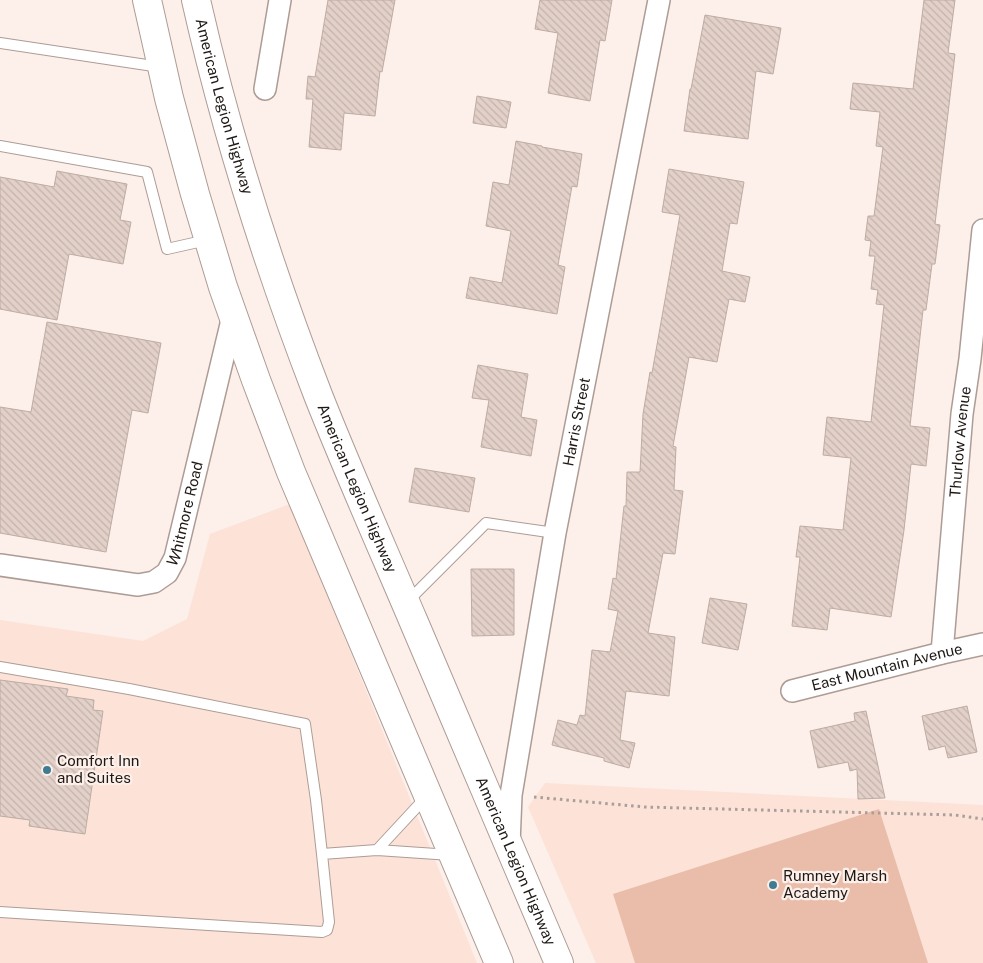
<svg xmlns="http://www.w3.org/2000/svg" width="983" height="963" viewBox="0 0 983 963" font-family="'Public Sans',sans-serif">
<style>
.built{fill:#fce2d7}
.grass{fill:#e9bdaa}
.building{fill:url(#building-back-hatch);stroke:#bdaca4}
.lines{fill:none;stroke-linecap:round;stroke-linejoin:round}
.service-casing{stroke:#ad9c95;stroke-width:12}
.minor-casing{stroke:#ad9c95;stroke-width:24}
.trunk-casing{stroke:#ad9c95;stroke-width:30}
.path{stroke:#a99e9a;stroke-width:3;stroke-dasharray:2.5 4;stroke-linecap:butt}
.service{stroke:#fff;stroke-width:10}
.minor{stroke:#fff;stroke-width:21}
.trunk{stroke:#fff;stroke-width:28}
.poi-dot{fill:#3f7c93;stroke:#fdefe9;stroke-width:2}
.labels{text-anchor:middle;stroke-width:4.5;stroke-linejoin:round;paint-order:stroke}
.street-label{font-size:15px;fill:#1f1916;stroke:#fdefe9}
.poi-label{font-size:15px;fill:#1f1916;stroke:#fdefe9;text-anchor:start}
</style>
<defs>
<pattern id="building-back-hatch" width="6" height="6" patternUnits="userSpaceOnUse" patternTransform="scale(1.25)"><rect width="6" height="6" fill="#e3d1c9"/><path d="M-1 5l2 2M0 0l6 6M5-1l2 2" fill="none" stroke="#c2b3ac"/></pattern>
</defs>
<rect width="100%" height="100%" fill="#fdefe9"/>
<path class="built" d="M290,504L477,963H0V620L143,641L187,619L210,534Z
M545,783L983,805V963H596L528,807Z"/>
<path class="grass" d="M879,809L928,963H635L613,894Z"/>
<path class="building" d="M328,0H395L382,72L380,71L375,116L344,113L341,150L309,147L313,99H306L308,76L315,77Z
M540,0H612L605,41L600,40L590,101L548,93L558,33L535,29Z
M924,0H955L948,53L955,54L935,224L940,225L935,264H932L926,310H923L910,426L930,428L926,466L911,464L904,530L891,617L830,608L827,630L792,626L800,557H796L800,526L843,530L851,458L823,455L827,417L871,422L884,305L876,304L878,290L871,289L875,256H869L871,241L865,240L868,216H874L883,147L876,146L880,112L850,109L853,83L913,89Z
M705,15L781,28L773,74L756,71L748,139L684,131L690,89H691Z
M477,96L511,102L506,128L473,123Z
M516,141L542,146V147L582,154L577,187L572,186L558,265L565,267L557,314L466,298L470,277L502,283L511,231L486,226L493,182L509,185Z
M669,169L744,182L737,224L730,223L722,271L750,277L745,302L729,299L717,362L689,357L673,446L676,447L674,490L683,491L675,554L663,553L648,633L675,637L669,696L626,691L620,740L635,743L629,768L604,761V758L552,745L558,720L577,725L580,715L585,716L592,650L610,652L618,611L608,609L613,578L616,579L624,506H626L627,472H640L643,414L650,372L652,373L680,215L662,212Z
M57,171L127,184L120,220L131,222L123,264L69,254L57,320L0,309V177L54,187Z
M47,322L161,343L148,413L132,410L106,552L0,533V407L31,412Z
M478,365L528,374L521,417L537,420L531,456L481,447L489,400L472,398Z
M415,468L475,478L469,512L409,502Z
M471,569H514V635L472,636Z
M710,598L747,604L738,650L702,643Z
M0,680L68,689L66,696L94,700L93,710L103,711L85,834L29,826L30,820L0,816Z
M967,706L977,752L948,758L945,746L929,750L922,716Z
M866,711L885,798L858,799L857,769L850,771L848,762L818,768L810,731L855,721L854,713Z"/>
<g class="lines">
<defs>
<path id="service" d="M0,43L160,67
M0,146L147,172L167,249L207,240
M407,602L486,523L555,533
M0,667L129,689L305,724L316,800L322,854L377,850L451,855
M377,850L427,796
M0,912L322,932L327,930L329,922L322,854"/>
<g id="minor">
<path d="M265,89L280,0"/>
<path id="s1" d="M0,565L138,585L154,582L167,573L175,558L233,316"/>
<path id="s2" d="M942,653L962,414L970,359L983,230"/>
<path id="s3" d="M792,691L942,653L983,644"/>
<path id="s4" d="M509,844L511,795L555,533L659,0"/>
</g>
<g id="trunk">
<path d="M147,0L169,98L195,194L223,287L256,380L291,472L499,963"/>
<path id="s5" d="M196,0C226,133 269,268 318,395C348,471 381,545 413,620C462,734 510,849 559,963"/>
</g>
</defs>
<use href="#service" class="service-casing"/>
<use href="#minor" class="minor-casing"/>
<use href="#trunk" class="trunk-casing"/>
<path class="path" d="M534,797L645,807L955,815L983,819"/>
<use href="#service" class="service"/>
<use href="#minor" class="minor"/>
<use href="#trunk" class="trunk"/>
</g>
<g class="poi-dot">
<circle cx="47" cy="770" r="5"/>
<circle cx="773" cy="885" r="5"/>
</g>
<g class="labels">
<g class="street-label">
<text dy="5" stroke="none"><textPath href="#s5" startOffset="110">American Legion Highway</textPath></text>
<text dy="5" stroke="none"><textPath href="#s4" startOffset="428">Harris Street</textPath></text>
<text dy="5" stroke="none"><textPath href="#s2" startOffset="212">Thurlow Avenue</textPath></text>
<text dy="5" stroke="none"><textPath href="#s5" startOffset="515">American Legion Highway</textPath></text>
<text dy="5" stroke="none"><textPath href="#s1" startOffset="234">Whitmore Road</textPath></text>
<text dy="5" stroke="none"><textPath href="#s3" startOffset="98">East Mountain Avenue</textPath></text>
<text dy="5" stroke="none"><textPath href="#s5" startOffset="920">American Legion Highway</textPath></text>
</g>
<g class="poi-label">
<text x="57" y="766">Comfort Inn<tspan x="57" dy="17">and Suites</tspan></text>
<text x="783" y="881">Rumney Marsh<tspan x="783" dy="17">Academy</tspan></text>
</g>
</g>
</svg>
